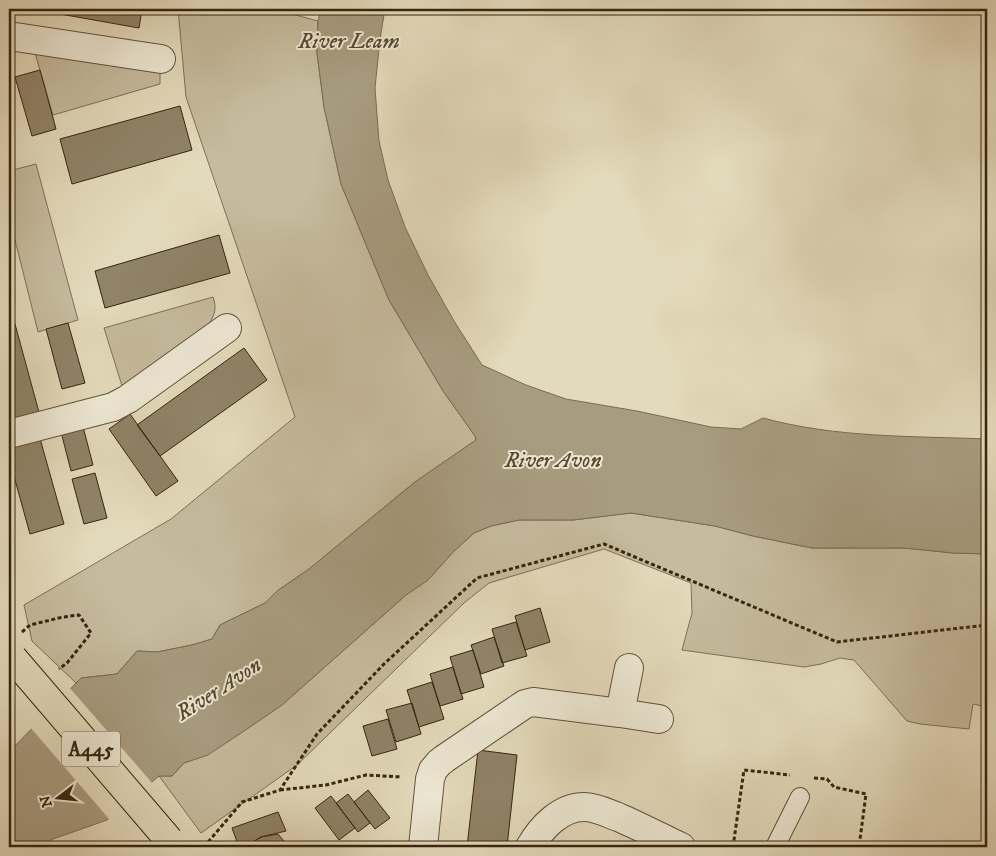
<svg xmlns="http://www.w3.org/2000/svg" width="996" height="856" viewBox="0 0 996 856" font-family="'IM FELL DW Pica',serif">
<style>
.green{fill:#c6bb9e;stroke:#7e7056}
.water{fill:#a89c80;stroke:#7a6c52}
.pier{fill:#e3dabb}
.building{fill:#908368;stroke:#36250e}
.lines{fill:none;stroke-linecap:round;stroke-linejoin:round}
.lane-casing{stroke:#615239;stroke-width:20}
.street-casing{stroke:#615239;stroke-width:30}
.path{stroke:#36250e;stroke-width:3;stroke-dasharray:4 2.5;stroke-linecap:butt}
.lane{stroke:#ede7d3;stroke-width:18}
.street{stroke:#ede7d3;stroke-width:28}
.primary-bridge-casing{stroke:#36250e;stroke-width:30;stroke-linecap:butt}
.primary-bridge{stroke:#e3dabb;stroke-width:28}
.labels{text-anchor:middle;stroke-width:4;stroke-linejoin:round;paint-order:stroke}
.shield{fill:#ede7d3;stroke:#6d5f49;stroke-width:1}
.shield-label{font-size:20px;font-weight:bold;fill:#36250e}
.water-label{font-size:22px;font-style:italic;fill:#584930;stroke:#ede7d3}
</style>
<rect width="100%" height="100%" fill="#e3dabb"/>
<filter id="stains"><feTurbulence type="fractalNoise" baseFrequency=".004" numOctaves="4"/><feColorMatrix values="0 0 0 0 .2 0 0 0 0 .09 0 0 0 0 .02 0 0 0 .5 -.17"/></filter>
<radialGradient id="worn" r=".72"><stop offset=".6" stop-color="#630" stop-opacity="0"/><stop offset="1" stop-color="#630" stop-opacity=".3"/></radialGradient>
<path class="green" d="M178,9H273L318,21L317,53L324,107L341,184L389,300L443,391L475,436L476,440L415,482L309,569L277,591L265,603L220,625L212,639L192,645L157,652L137,651L117,674L81,678L76,683L32,641L24,605L171,519L295,417L186,97Z
M35,53L160,72V84L53,115Z
M36,164L78,320L38,332L9,216V171Z
M213,297C217,308 215,314 209,324L123,389L104,328Z
M631,513L715,526L753,536L812,548H904L953,553L987,554V707L973,704L969,729L920,724L907,721L854,660L840,658L821,664L804,667L682,650L692,613L691,583L604,549L489,583L464,603L297,765L201,833L159,776H172L184,763L208,754L241,733L282,705L406,595L428,580L453,552L474,533L491,526L519,520H573Z"/>
<path class="water" d="M321,9H385L380,39L375,88L379,141L388,180L405,227L428,275L454,321L482,365L526,385L566,399L637,411L711,427L741,429L763,418C836,438 913,436 987,439V554L953,553L904,548H812L753,536L715,526L631,513L573,520H519L491,526L474,533L453,552L428,580L406,595L282,705L241,733L208,755L184,763L172,776H159L107,820L53,839L36,847H9V752L81,678L117,674L137,651L157,652L192,645L212,639L220,625L265,603L277,591L309,569L415,482L476,440L475,436L443,391L389,300L341,184L324,107L317,53L318,21Z"/>
<path class="pier" d="M69,687L153,784L110,820L30,727Z"/>
<path class="building" d="M32,9H142L139,28Z
M40,70L56,129L32,136L15,77Z
M180,106L192,150L72,184L60,139Z
M219,235L230,273L105,308L95,271Z
M9,302L40,416L9,425Z
M68,323L85,383L62,389L46,329Z
M244,348L267,380L160,456L137,425Z
M130,414L178,481L156,496L109,429Z
M82,423L93,465L71,471L60,428Z
M39,435L64,524L30,534L9,458V444Z
M95,473L107,518L84,524L72,479Z
M540,608L550,642L525,650L515,616Z
M516,622L527,656L502,663L492,629Z
M494,637L504,666L481,674L471,645Z
M473,650L484,687L461,694L450,657Z
M453,667L463,699L440,706L430,674Z
M432,682L444,719L419,727L407,690Z
M412,703L421,734L396,742L386,710Z
M388,719L397,749L372,756L363,726Z
M478,750L517,755L507,847H467Z
M368,790L390,818L375,829L354,802Z
M348,794L370,823L358,832L336,803Z
M331,796L355,828L339,840L315,808Z
M278,812L286,831L261,837L245,847H239L232,828Z
M278,834L289,847H245L261,837Z"/>
<g class="lines">
<defs>
<path id="lane" d="M775,847L800,797"/>
<path id="street" d="M9,36L161,59
M9,434L113,407L128,399L227,328
M620,713L629,668
M423,847L430,779L433,770L439,763L444,759L525,704L533,702L620,713L659,719
M530,847C541,828 560,807 584,807C596,807 607,813 618,817C639,826 660,837 681,847"/>
</defs>
<use href="#lane" class="lane-casing"/>
<use href="#street" class="street-casing"/>
<path class="path" d="M22,632L30,625L63,617L79,615L91,633L67,663L59,669
M814,778L827,779L834,787L866,794L859,847
M280,790L326,785L366,775L402,777
M204,847L242,802L280,790L317,734L384,664L477,578L604,544L837,642L987,625
M733,847L744,770L790,775"/>
<use href="#lane" class="lane"/>
<use href="#street" class="street"/>
<defs>
<path id="primary-bridge" d="M13,658L169,840"/>
</defs>
<use href="#primary-bridge" class="primary-bridge-casing"/>
<use href="#primary-bridge" class="primary-bridge"/>
</g>
<g class="labels">
<rect class="shield" x="62" y="731.5" width="58" height="35" rx="4"/>
<g class="shield-label">
<text x="91" y="756">A445</text>
</g>
<g class="water-label">
<text x="349" y="48">River Leam</text>
<text x="553" y="467">River Avon</text>
<text transform="translate(218 688) rotate(-33)" y="8">River Avon</text>
</g>
</g>
<rect width="996" height="856" fill="none" stroke="#e3dabb" stroke-width="30"/>
<rect x="10" y="10" width="976" height="836" fill="none" stroke="#36250e" stroke-width="2.5"/>
<rect x="15" y="15" width="966" height="826" fill="none" stroke="#36250e"/>
<g transform="translate(58 798) rotate(254)" stroke="#ede7d3" stroke-width="4" paint-order="stroke">
<path d="M0-4L9 19L0 12L-9 19Z" fill="#36250e"/>
<text y="-8" font-size="14" font-weight="bold" text-anchor="middle" fill="#36250e">N</text>
</g>
<rect width="100%" height="100%" filter="url(#stains)"/>
<rect width="100%" height="100%" fill="url(#worn)"/>
</svg>
